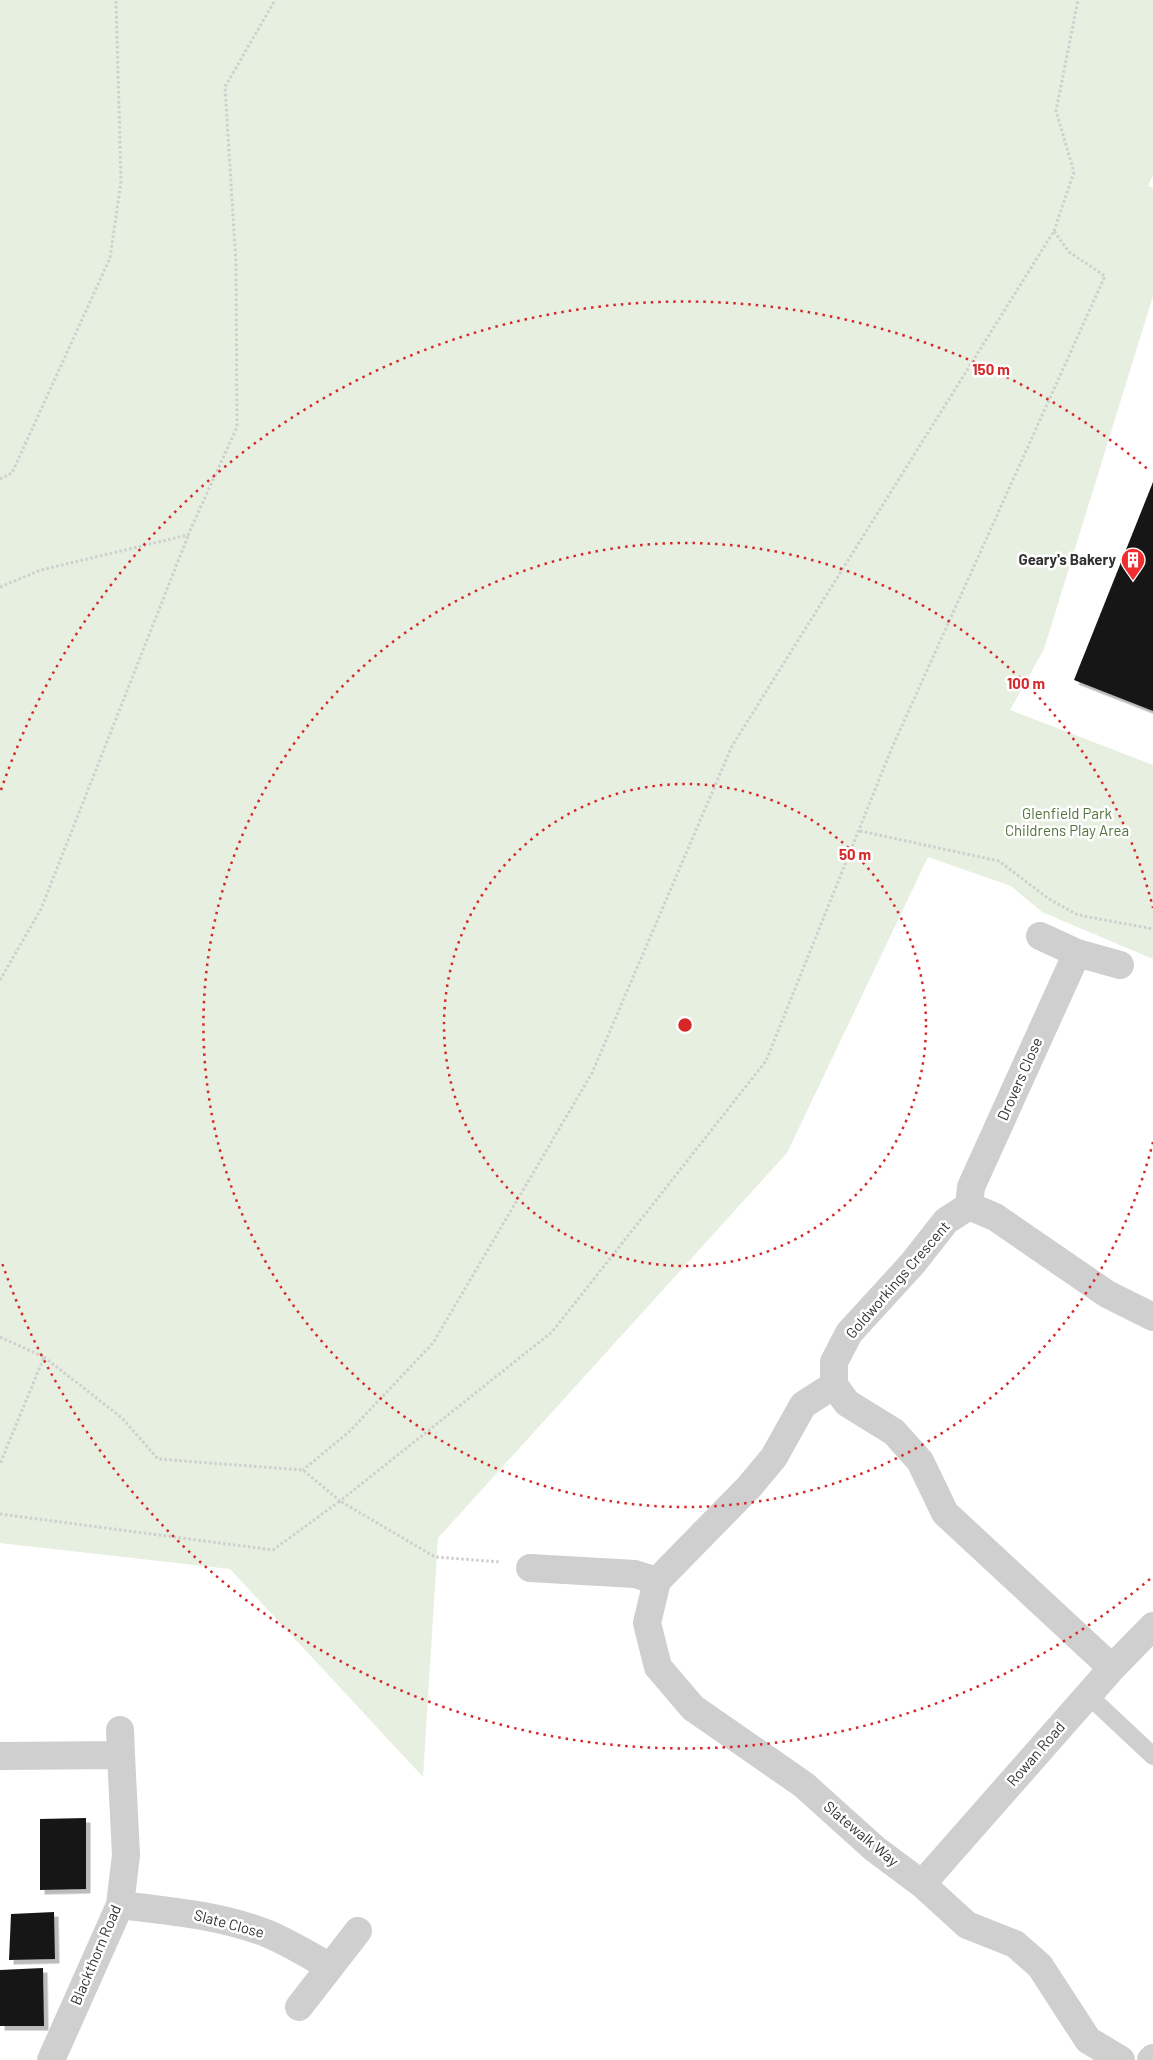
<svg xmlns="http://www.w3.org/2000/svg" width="1153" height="2060" viewBox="0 0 1153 2060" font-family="Barlow,sans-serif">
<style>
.green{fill:#e7efe0}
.building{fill:#191919;filter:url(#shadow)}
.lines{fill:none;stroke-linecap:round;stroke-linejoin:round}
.path{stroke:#cfcfcf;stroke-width:3;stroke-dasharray:2.5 2.5;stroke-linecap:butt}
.lane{stroke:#cfcfcf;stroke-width:18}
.street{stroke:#cfcfcf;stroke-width:28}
.ring{fill:none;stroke:#d62828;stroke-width:2.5;stroke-dasharray:2.5 5}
.labels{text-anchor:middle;stroke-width:5;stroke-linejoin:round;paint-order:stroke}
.poi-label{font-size:15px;font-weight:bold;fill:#323232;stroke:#fff;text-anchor:end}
.park-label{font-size:15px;fill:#51723b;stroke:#fff}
.street-label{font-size:15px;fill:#323232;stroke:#fff}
.centre{fill:#d62828;stroke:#fff;stroke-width:2.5}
.ring-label{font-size:15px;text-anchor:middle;font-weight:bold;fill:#d62828;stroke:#fff;stroke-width:5;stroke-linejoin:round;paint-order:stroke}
</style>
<defs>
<filter id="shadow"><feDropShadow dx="4.5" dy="4.5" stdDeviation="0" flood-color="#0004"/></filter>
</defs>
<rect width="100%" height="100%" fill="#fff"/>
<path class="green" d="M0,0H1153V175L1148,186L1153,188V296L1044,649L1010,710L1153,765V959L1042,912L1011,886L928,857L787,1153L438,1538L423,1777L230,1569L0,1543Z"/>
<path class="building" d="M1153,482V711L1074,680Z
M86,1818V1889L40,1890V1819Z
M54,1912L55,1959L9,1960L11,1914Z
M43,1968L44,2026H0V1970Z"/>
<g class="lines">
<path class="path" d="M1054,231L1074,172L1056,111L1078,0
M0,479L12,473L110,258L121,182L116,0
M0,587L41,570L188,535L237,427L236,264L225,87L275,0
M860,831L999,861L1049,899L1078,915L1153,929
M0,980L41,909L188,536
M0,1337L44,1357L0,1464
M44,1357L122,1418L158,1459L303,1470L340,1501L552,1332L766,1061L891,750L1105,276L1069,252L1054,231L732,746L592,1073L433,1343L350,1431L303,1470
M0,1514L273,1550L340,1501L435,1557L501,1562"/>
<path class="lane" d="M1088,1695L1153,1756"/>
<path class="street" d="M1040,936L1077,953L1120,965
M969,1206L946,1221L913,1263L849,1333L834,1362V1385L847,1403L894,1432L920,1461L945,1513L1112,1668
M969,1206L971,1187L1077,953
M969,1206L995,1217L1107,1294L1153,1317
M834,1385L803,1405L774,1457L749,1487L657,1581L647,1623L658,1667L693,1708L804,1785L875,1849L922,1884L967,1925L1015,1944L1040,1966L1088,2040L1121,2060
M530,1568L635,1574L657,1581
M120,1730L121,1755
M0,1756L121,1755L126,1855L120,1905L51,2060
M922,1884L1112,1668L1153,1626
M120,1905C169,1911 219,1915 266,1933C288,1942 309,1955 330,1967
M299,2007L358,1931
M1151,2060L1153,2058"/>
</g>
<g class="ring">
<circle cx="685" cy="1025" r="241"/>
<path d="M1153 1142A482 482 0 1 1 1153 908"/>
<path d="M1150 1579A723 723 0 0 1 1 1260M1 790A723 723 0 0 1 1150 471"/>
</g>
<defs>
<symbol id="building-pin" viewBox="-11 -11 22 30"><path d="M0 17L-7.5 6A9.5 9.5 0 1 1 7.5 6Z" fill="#f02d2f" stroke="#fff"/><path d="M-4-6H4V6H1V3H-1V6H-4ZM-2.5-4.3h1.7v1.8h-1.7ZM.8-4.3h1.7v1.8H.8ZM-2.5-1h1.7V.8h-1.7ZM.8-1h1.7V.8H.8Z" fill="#fff"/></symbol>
</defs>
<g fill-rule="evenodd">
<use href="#building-pin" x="1119" y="546" width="28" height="38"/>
</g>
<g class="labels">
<g class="poi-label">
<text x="1116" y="565">Geary's Bakery</text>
</g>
<g class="park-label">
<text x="1067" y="819">Glenfield Park<tspan x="1067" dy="17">Childrens Play Area</tspan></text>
</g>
<g class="street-label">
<text transform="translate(1020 1079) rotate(-66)" y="5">Drovers Close</text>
<text transform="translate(898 1280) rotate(-49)" y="5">Goldworkings Crescent</text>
<text transform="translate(1036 1754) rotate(-49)" y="5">Rowan Road</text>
<text transform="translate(861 1834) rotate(40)" y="5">Slatewalk Way</text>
<text transform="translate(229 1924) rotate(15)" y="5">Slate Close</text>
<text transform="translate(96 1955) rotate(-67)" y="5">Blackthorn Road</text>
</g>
</g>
<circle cx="685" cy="1025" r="8" class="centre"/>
<g class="ring-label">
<text x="991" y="375">150 m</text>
<text x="1026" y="689">100 m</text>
<text x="855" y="860">50 m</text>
</g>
</svg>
